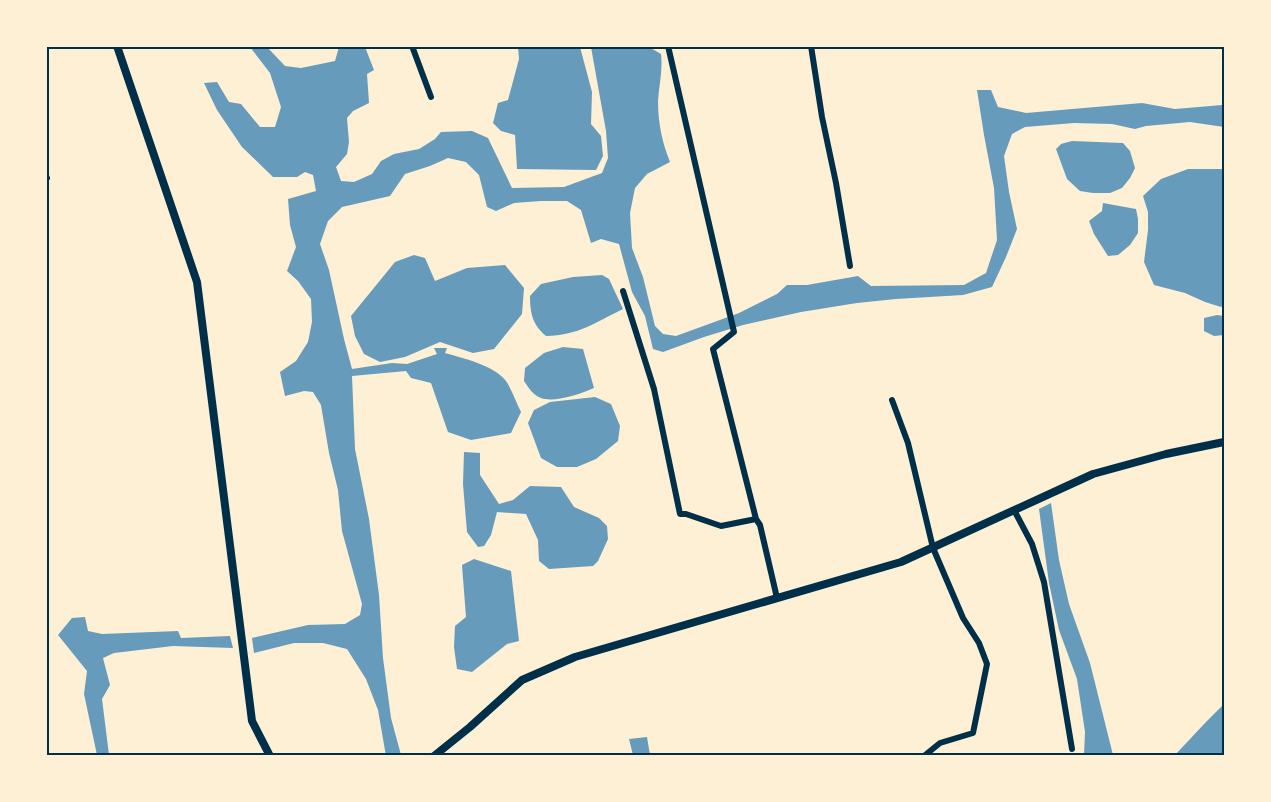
<svg xmlns="http://www.w3.org/2000/svg" width="1271" height="802" viewBox="0 0 1271 802" font-family="Lato,sans-serif">
<style>
.water{fill:#669bbc}
.lines{fill:none;stroke-linecap:round;stroke-linejoin:round}
.minor{stroke:#003049;stroke-width:6}
.tertiary{stroke:#003049;stroke-width:8}
.neatline{fill:none;stroke:#003049;stroke-width:2}
</style>
<rect width="100%" height="100%" fill="#fdf0d5"/>
<path class="water" d="M250,47H267L285,66L301,68L335,61L339,47H365L374,70L367,74L369,103L353,111L347,118L349,142L347,154L336,167L341,181L354,182L372,174L381,161L394,154L419,149L435,139L441,132L472,131L488,138L512,188L564,187L602,173L608,158L606,131L591,47H649L661,54C663,70 659,85 658,101C658,123 662,142 670,162L647,174L635,188L630,213L632,248L643,277L655,326L663,334L676,336L739,313L777,294L787,285H807L858,276L871,286L964,285L986,273L997,240L994,188L984,135L977,90H991L998,107L1026,113L1142,103L1175,109L1222,105L1224,101V127L1190,122L1146,126L1135,129L1112,124L1074,123L1025,127L1012,134L1004,156L1009,192L1017,229L1006,257L992,287L963,295L896,299L857,303L801,312L743,325L704,337L663,352L653,349L645,316L632,292L619,244L601,239L591,243L581,210L567,201H541L514,203L496,211L487,207L479,175L466,162L448,158L430,166L405,174L390,196L342,207L328,221L320,244L329,270L344,339L352,369L392,363L407,364L437,354L434,348H447L445,353C463,358 495,366 506,381C512,390 516,402 521,412L511,433L471,440L448,432L431,383L411,378L406,371L352,376L355,449L369,519L379,595L383,658L391,718L401,755L386,756L378,710L366,679L347,649L323,643H294L254,653L252,638L308,625L345,624L360,615L362,604L342,531L338,490L329,453L321,405L313,392L304,391L285,396L280,372L296,361L308,342L312,322L311,299L298,281L287,271L296,247L290,225L288,199L316,191L313,175L305,172L297,177H273L242,147L217,110L204,83L217,82L229,102L241,104L260,127H275L281,107L270,73Z
M518,47H580L592,92L591,124L601,136L603,156L596,170L517,169L515,135L501,131L493,123L498,103L508,100L519,59Z
M1072,141L1123,143L1130,151L1135,168L1130,178L1122,188L1110,193H1093L1080,191L1067,179L1056,149L1061,144Z
M1188,169H1221L1224,170V304L1221,307L1205,302L1185,293L1154,285L1144,262L1148,230V212L1143,196L1161,179Z
M1103,203L1136,209L1138,219V233L1130,245L1118,255L1108,256L1094,234L1089,221L1102,211Z
M414,255L425,258L435,281L467,268L505,265L524,288L522,314L494,349L473,353L440,342L405,357L380,362L364,354L355,336L351,316L395,262Z
M602,275L609,279L623,309C596,322 577,336 546,336C533,325 530,314 530,296L541,284L573,277Z
M1217,315L1224,316V335L1214,336L1204,331V318Z
M563,347L583,349L594,388C581,394 554,403 541,398C533,395 528,387 524,381L525,368L544,353Z
M595,397L611,404L620,426L618,441L596,459L577,467H557L541,458L528,423L534,410L550,402Z
M464,452L480,453V475L499,504L513,500L530,486L561,487L574,507L599,518L607,526L608,539L598,561L593,566L549,569L539,561L538,540L526,514L497,512L491,535L484,546L478,547L467,532L463,484Z
M1051,503L1059,560L1069,604L1090,663L1113,755H1084L1085,732L1077,679L1059,630L1049,583L1039,509Z
M474,559L511,571L519,641L507,644L472,672L457,669L454,647L455,626L466,617L462,565Z
M85,617L88,631L102,634L178,631L181,638L230,636L233,648L173,646L114,653L103,658L110,685L102,699L109,755H97L84,694L87,671L58,635L72,618Z
M1224,704V755H1175L1206,722Z
M647,737L650,755H633L629,739Z"/>
<g class="lines">
<path class="minor" d="M412,46L431,97
M668,46L734,332L713,349L756,519L760,525L777,598
M811,46L822,117L836,183L850,266
M46,176L47,178
M623,291L654,389L680,514H686L721,526L756,519
M892,400L908,443L933,548L963,618L979,643L987,664L973,733L940,743L924,756
M1014,510L1032,544L1044,582L1072,749"/>
<path class="tertiary" d="M117,46L197,282L252,721L270,756
M434,756L470,727L522,680L575,657L901,562L1093,474L1166,454L1224,442"/>
</g>
<rect width="1271" height="802" fill="none" stroke="#fdf0d5" stroke-width="96"/>
<rect x="48" y="48" width="1175" height="706" class="neatline"/>
</svg>
